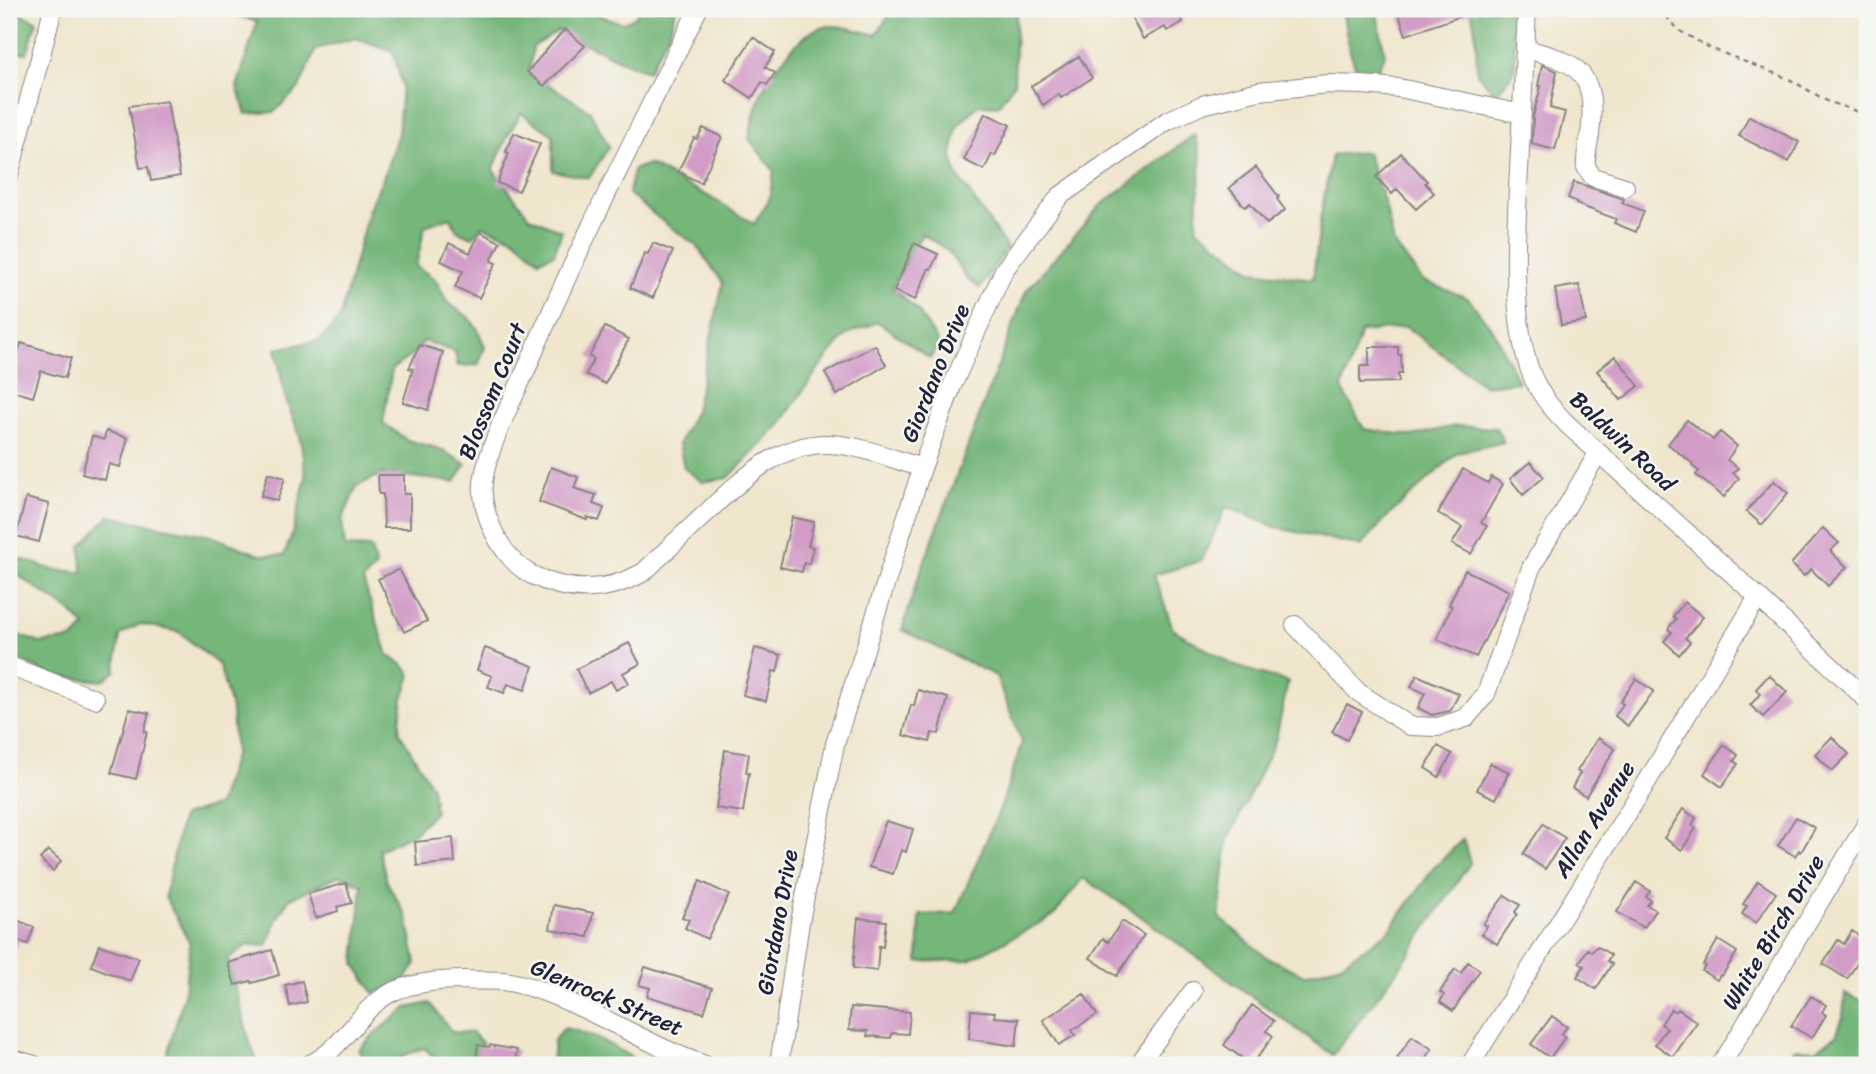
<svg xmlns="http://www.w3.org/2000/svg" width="1876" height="1074" viewBox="0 0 1876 1074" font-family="Sriracha,sans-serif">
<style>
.forest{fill:#75b679;stroke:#4c6c5a;stroke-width:2}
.building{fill:#d29cc7}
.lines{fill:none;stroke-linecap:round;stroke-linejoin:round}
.minor-casing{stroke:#898484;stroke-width:20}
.path{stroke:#898484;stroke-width:2.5;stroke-dasharray:5 5;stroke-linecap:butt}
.minor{stroke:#fff;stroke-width:18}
.labels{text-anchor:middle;stroke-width:5;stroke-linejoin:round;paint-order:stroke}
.street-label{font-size:23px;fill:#22223b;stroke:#f6f6f2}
</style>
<rect width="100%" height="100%" fill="#f6f6f2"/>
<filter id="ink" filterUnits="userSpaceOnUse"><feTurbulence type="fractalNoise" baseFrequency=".0143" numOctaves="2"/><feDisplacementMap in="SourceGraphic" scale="14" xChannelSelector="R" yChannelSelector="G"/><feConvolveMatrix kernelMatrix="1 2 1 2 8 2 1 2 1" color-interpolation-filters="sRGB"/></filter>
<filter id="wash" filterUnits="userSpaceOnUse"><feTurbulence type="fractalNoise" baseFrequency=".00686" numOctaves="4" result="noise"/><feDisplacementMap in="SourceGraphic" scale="28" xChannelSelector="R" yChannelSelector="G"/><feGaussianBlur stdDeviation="1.57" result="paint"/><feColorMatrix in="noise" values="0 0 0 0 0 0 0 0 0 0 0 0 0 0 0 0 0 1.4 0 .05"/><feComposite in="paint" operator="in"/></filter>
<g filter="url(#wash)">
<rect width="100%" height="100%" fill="#f0e6cd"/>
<path class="forest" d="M9,9L37,21L27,53L13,52L9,47Z
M218,9H595L597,15L623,23L637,15L638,9H676L669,33L648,71C617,62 588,43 558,31L533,47L529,72L590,111L609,147L589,178L553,171V135L521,113L507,137L493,170L530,217L562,231L554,254L539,260L514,238L482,226L473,237L457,231L450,217L425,226L416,266L436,280L447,302L467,316L477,328L485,347L478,365L458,366L455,352L424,341L412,355L392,369L383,423L407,440L440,449L466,464L455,482L382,474L357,486L342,520L345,547L371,548L376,567L363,580L388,655L404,666L411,675L403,698L399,731L432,787L435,812L413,834L379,850L387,882L407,917L416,963L403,984L374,993L355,964L362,885L340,875L289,899L277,919L267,946L247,945L228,959L250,1043L259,1065H164L184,995L190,943L165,897L182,816L218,805L235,753L232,712L219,665L179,632L140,624L120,635L115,672L102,681L53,676L9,656V632L40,643L73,639L85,627L70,611L9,569V548L11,556L54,570L82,572L81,546L109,516L211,536L260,555H284L293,532L306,477L300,437L285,397L276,349L321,340L340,317L369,209L385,173L398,133L402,85L393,51L356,38L316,49L299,88L274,112L246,114L237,87L257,22Z
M893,9H1019L1016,18L1014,83L998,106L978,105L957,127L952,155L956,173L1007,248L980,288L966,278L947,250L922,234L892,287L918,311L939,344L930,358L878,322L847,334L821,365L778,427L728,478L702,482L684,468L679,443L695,411L723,283L696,245L666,224L629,194L633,170L648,164L708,196L754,224L769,200L774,171L749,139C752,124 755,106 762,92C771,72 801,31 823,27C841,24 860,31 876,35Z
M1342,9H1376L1385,55L1376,73L1357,72L1349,48Z
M1471,9H1513L1515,70L1496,95L1477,73L1476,36Z
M1195,134L1201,160L1196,228L1252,271L1313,279L1321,214L1332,155L1367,152L1386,208L1394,244L1423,281L1468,298L1495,333L1518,382L1485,386L1406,327L1361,332L1342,388L1364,429L1412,436L1455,426L1496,428L1504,442L1457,453L1386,518L1361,546L1278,528L1226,507L1201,561L1154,575L1173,629L1235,666L1288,682L1276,739L1227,842L1219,917L1266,957L1304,975L1341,964L1388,932L1433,869L1463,839L1470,863L1401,966L1333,1055L1136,913L1083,878L1053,916L969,960L918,962L920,915L955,913L1002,804L1022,742L996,676L902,630L916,584L1026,291L1100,206Z
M1845,994L1867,1002V1065H1790L1787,1063L1794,1049L1816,1050L1836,1035L1843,1017Z
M430,1003L452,1032L473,1033L482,1043V1065H443L424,1048L407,1054L391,1065H366L359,1050L374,1034L407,1008Z
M564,1028C594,1034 618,1048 643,1065H552L554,1040Z"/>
<g id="blocks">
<path class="building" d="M1127,9H1199L1181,19L1183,22L1167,31L1165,27L1143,39Z
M1397,9H1475L1476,11L1406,35Z
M565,29L585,46L544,86L527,72Z
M753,37L775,52L765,67L775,73L767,85L762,82L752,98L725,80Z
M1079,56L1092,78L1061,98L1059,94L1043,105L1031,86Z
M1542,65L1557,71L1550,108L1565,112L1555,150L1532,144L1533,116L1541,86H1538Z
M167,101L180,176L151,181L148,167L140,168L129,106Z
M985,113L1010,125L995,156L992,154L984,170L964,160Z
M1749,116L1799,142L1789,162L1739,136Z
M703,128L722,137L701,183L678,172L694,138L697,139Z
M514,133L540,144L519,191L497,183L509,153L506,152Z
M1401,153L1427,181L1425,183L1434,193L1416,209L1397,189L1392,194L1376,177Z
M1256,167L1279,197L1277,199L1285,210L1267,224L1250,203L1245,207L1229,188Z
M1574,182L1624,199L1622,203L1644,211L1636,232L1614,223L1616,219L1576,204L1577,202L1568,198Z
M480,232L500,242L491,261L496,263L479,298L455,287L463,271L441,261L449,243L470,253Z
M653,243L673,251L653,298L630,288L645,253L648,254Z
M914,243L938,254L931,269L929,268L915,300L894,291Z
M1579,285L1586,321L1561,325L1555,289Z
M605,327L629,339L605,384L586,374L594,359L589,357Z
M21,343L71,358L65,378L41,371L33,397L9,390V383Z
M420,345L443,352L428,410L403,402L413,369L409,368Z
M875,345L886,365L837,395L825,373Z
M1369,347H1398V355H1401L1402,374H1398L1399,382L1360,383V366H1369Z
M1615,356L1639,386L1621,400L1597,371Z
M1687,420L1713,440L1720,432L1737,446L1727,460L1738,468L1733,473L1739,478L1724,497L1696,475L1699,471L1692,466L1693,464L1668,444Z
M106,431L128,438L120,467L109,464L105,480L82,474L92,436L104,440Z
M1530,462L1544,477L1523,495L1510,479Z
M551,467L578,477L574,488L596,495L593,504L604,508L599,521L587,517V520L539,502Z
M1463,469L1488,483L1491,477L1503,484L1481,523L1487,526L1471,554L1452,544L1462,527L1438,513Z
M268,473L285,478L277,501L261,496Z
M378,475H404V494H410V528H384L383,494H379Z
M1774,481L1788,493L1762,525L1746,511Z
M26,498L49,504L39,542L16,536Z
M792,517L814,522L808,546L813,547L809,564L804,563L802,572L780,567Z
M1823,528L1839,543L1830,551L1847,567L1828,586L1811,569L1804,576L1791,564Z
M399,569L427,621L404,632L378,579Z
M1465,570L1509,591L1476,657L1437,639L1452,606L1449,605Z
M1685,602L1703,617L1685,638L1690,642L1679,655L1664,641L1672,632L1668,629L1676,619L1673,616Z
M629,643L640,664L623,673L629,683L616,690L611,681L588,693L576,669Z
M485,648L533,666L525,690L508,684L504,693L488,687L492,676L477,670Z
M755,648L781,655L777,672L773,671L766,701L743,695Z
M1417,675L1459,694L1450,711L1432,715L1418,708L1425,693L1411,687Z
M1769,675L1787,692L1763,717L1750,705L1761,694L1756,689Z
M1636,679L1654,691L1628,726L1615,716L1623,704L1620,702Z
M918,690L948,698L939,734L932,733L930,742L903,735L911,705L914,706Z
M1347,704L1362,712L1347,740L1332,732Z
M129,709L149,713L144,732H147L136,779L111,773Z
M1832,737L1849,754L1832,771L1815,754Z
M1598,738L1615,749L1586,796L1572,788L1580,773L1577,771Z
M1724,745L1738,755L1734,761L1738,764L1722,787L1704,774Z
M1438,746L1452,754L1439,777L1425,768Z
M725,750L749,754L746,773H749L743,812L716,808Z
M1490,763L1509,772L1496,799L1477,790Z
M1683,809L1696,818L1692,825L1696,828L1682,850L1664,838Z
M1796,817L1815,828L1801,852L1799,850L1795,856L1778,846Z
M886,821L913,829L906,852L901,850L893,874L869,867Z
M1543,824L1565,838L1545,869L1523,854Z
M453,838L455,862L417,866L415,842Z
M48,850L61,861L53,871L40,859Z
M700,881L729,895L707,939L685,928L689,920L682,917Z
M1758,881L1776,893L1756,923L1742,914L1747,906L1743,904Z
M1636,882L1650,891L1646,897L1651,900L1647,905L1655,910L1644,928L1617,912Z
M346,883L352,903L337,907L338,911L316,918L308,894Z
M1505,895L1520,905L1515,912L1517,914L1497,944L1482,934L1487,926L1483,924Z
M554,905L593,913L588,937L550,929Z
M9,917L34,927L28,944L18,941L13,959H9Z
M858,918L886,921L883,947L879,946L877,971L853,968Z
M1122,921L1144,935L1117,976L1090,958L1103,938L1108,942Z
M1852,931L1867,941L1859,954L1862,956L1847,979L1823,964L1838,940L1844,944Z
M1718,940L1737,952L1722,976L1720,975L1717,980L1702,971L1705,966L1703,965Z
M99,945L139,958L130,981L91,966Z
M1597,946L1611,955L1607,961L1612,964L1596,989L1577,977L1584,966L1579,963L1588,949L1592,952Z
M272,950L279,975L252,983L251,981L235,985L228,963Z
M1468,962L1480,970L1453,1011L1440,1002L1444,995L1440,992L1455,969L1461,973Z
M645,967L712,988L704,1013L647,996L650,988L639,985Z
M302,981L307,1002L290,1006L285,985Z
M1084,994L1097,1015L1072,1030L1075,1035L1059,1045L1043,1020Z
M1811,996L1826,1005L1822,1012L1826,1015L1812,1038L1791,1026Z
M1252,1005L1274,1021L1266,1031L1273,1036L1252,1065L1224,1045Z
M851,1007L910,1012L908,1034L892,1033L891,1038L867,1036L868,1031L849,1030Z
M1671,1009L1675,1012L1678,1009L1697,1022L1673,1057L1655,1044L1667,1028L1661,1024Z
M971,1010L995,1012L994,1017L1019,1019L1016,1046L969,1039Z
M1552,1016L1567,1027L1561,1034L1565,1037L1550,1058L1531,1044Z
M1412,1036L1432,1049L1420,1065H1407L1397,1058Z
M478,1045L489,1047L490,1045L517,1050L515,1065H475Z"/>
</g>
</g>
<g filter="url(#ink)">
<use href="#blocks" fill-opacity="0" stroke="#898484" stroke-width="2"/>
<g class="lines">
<defs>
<path id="minor" d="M698,9C641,126 580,242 529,363C514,398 491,439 484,476C477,510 502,560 532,575C570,594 608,592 644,572C663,553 683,535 702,517C738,483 776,443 829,444C861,445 892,459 922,468
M1527,9C1524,62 1522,116 1519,170C1516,229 1510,318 1531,373C1539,394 1552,409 1568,425L1758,597L1867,700
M1525,49C1581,62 1597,74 1590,135C1588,146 1585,156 1586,167L1593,177L1625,187
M9,175L53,9
M1295,625L1358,692L1410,726L1438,727L1466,718L1486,694L1531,568L1598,453
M9,666L95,699
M9,1058L34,1065
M308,1065C346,1049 359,1005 397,990C418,982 443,980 465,980C478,981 491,980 503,981C526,984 548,993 569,1002C614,1022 658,1049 705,1065
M779,1065L800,922L835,744L922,468L952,386L1004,270L1060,196L1167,121L1202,105L1259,91L1328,84L1362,85L1399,88L1522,114
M1138,1065L1193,991
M1470,1065L1645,785L1758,597
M1721,1065L1867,823"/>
</defs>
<use href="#minor" class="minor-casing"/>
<path class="path" d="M1659,9L1680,31L1710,48L1789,79L1827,101L1867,115"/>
<use href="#minor" class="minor"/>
</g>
</g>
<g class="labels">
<g class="street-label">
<text transform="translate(935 373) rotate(-68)" y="8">Giordano Drive</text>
<text transform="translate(492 391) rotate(-68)" y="8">Blossom Court</text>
<text transform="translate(1623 441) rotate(43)" y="8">Baldwin Road</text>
<text transform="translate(1594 819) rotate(-58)" y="8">Allan Avenue</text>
<text transform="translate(777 922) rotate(-80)" y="8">Giordano Drive</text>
<text transform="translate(1773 932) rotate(-59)" y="8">White Birch Drive</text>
<text transform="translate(607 997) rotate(23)" y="8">Glenrock Street</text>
</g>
</g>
<rect width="1876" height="1074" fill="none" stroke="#f6f6f2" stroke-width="35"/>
</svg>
